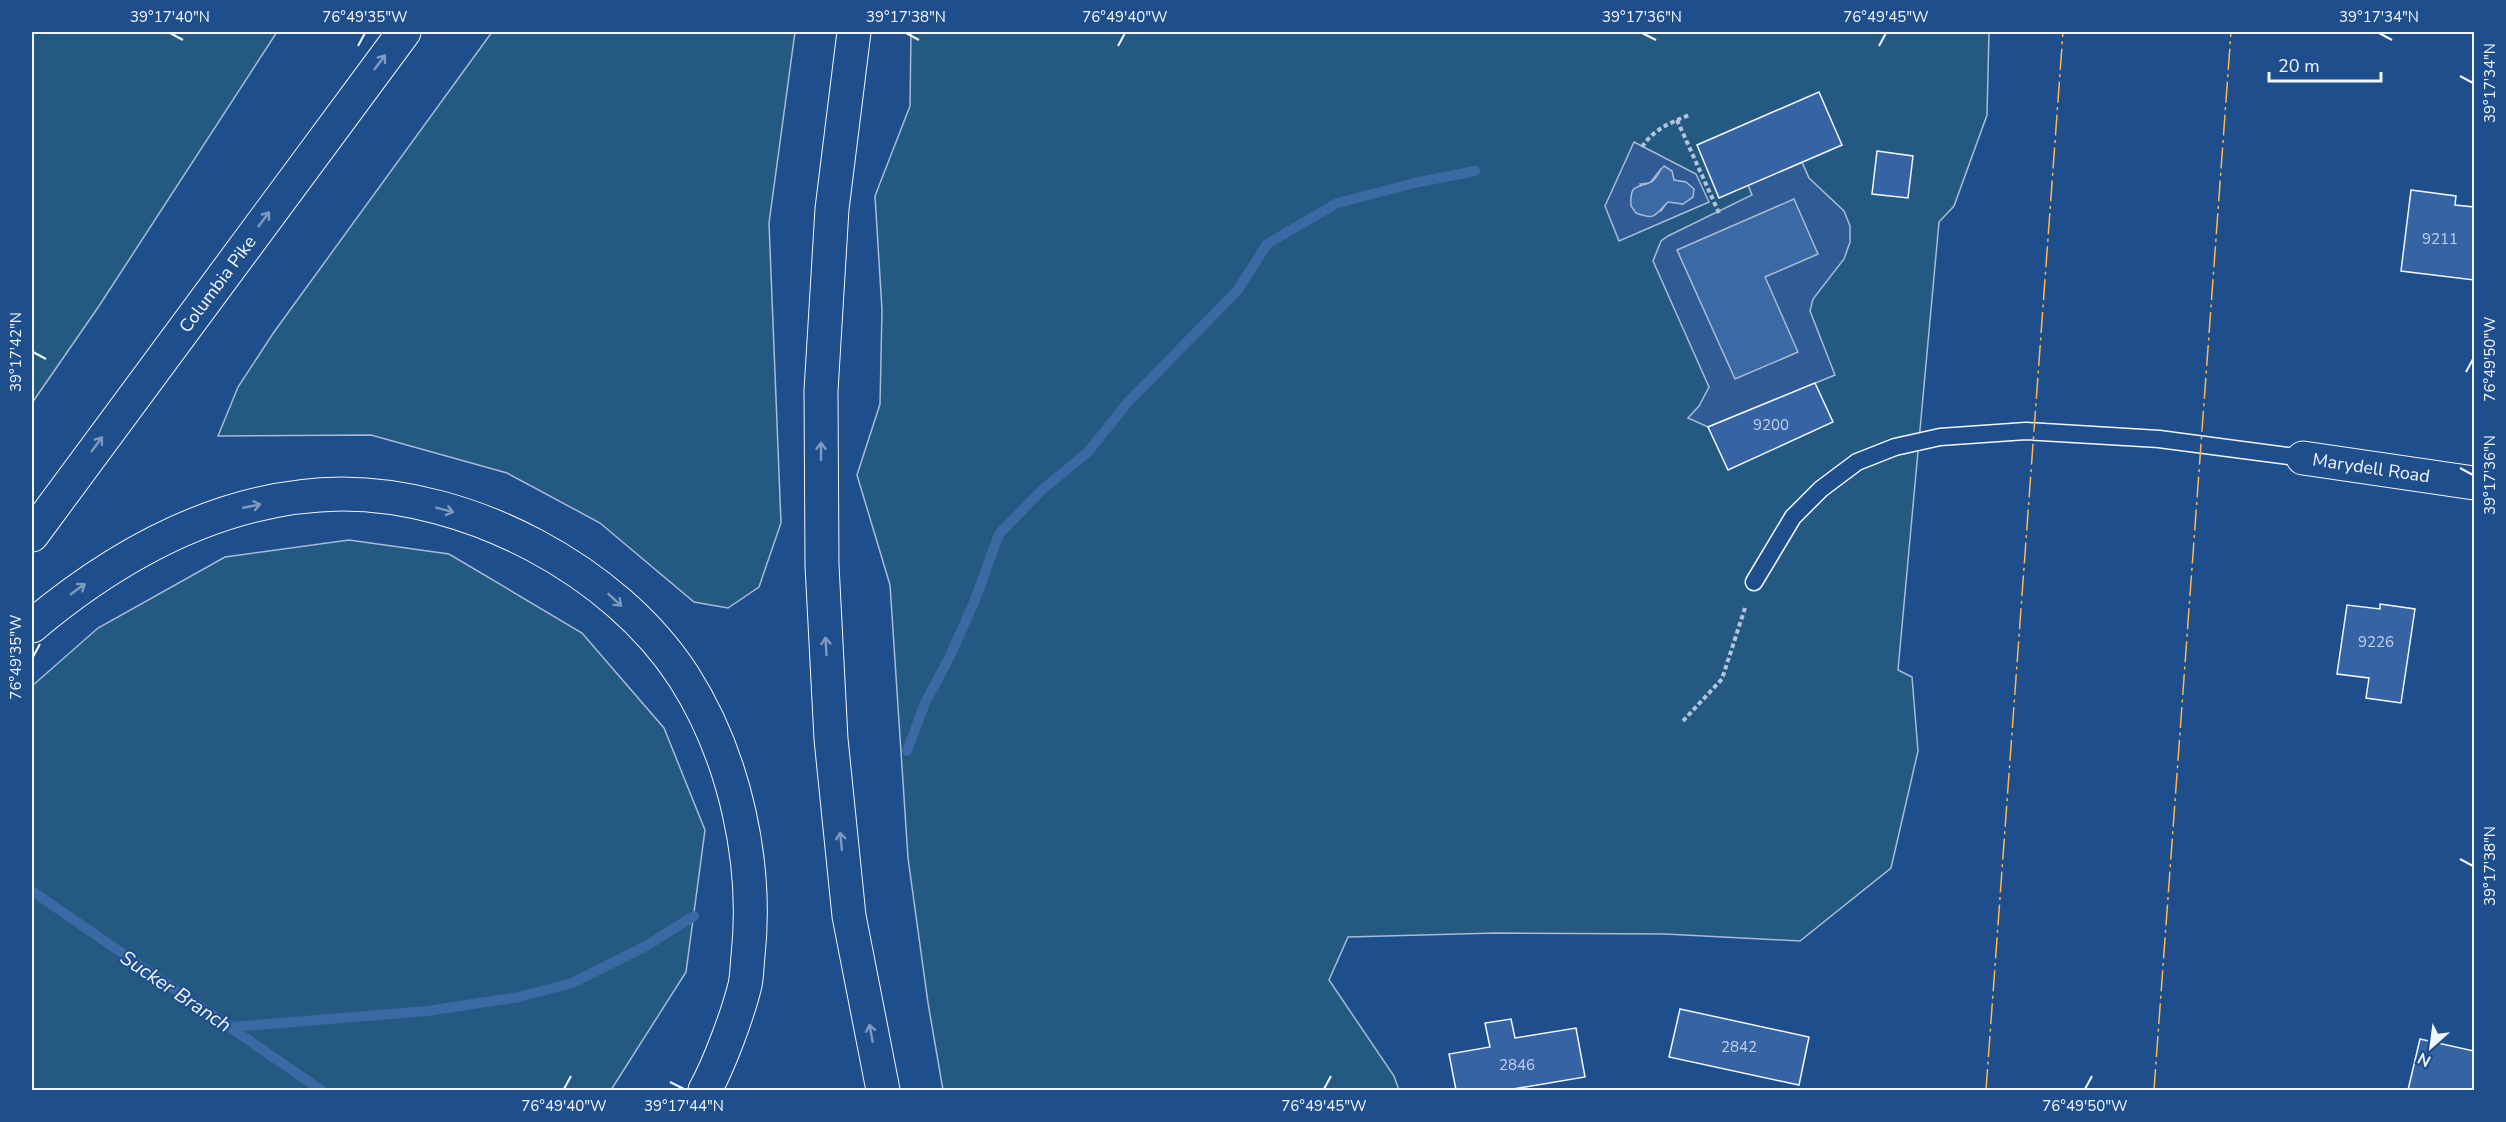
<svg xmlns="http://www.w3.org/2000/svg" width="2506" height="1122" viewBox="0 0 2506 1122" font-family="'Nunito Sans',sans-serif">
<style>
.green{fill:#245a82;stroke:#a8bbd7;stroke-width:1.5}
.parking{fill:#305b95;stroke:#a8bbd7;stroke-width:1.5;fill-rule:evenodd}
.water{fill:#3b69a3;stroke:#a8bbd7;stroke-width:1.5}
.lines{fill:none;stroke-linecap:round;stroke-linejoin:round}
.stream{stroke:#3b69a3;stroke-width:10}
.building{fill:#3563a3;stroke:#f2f6ff;stroke-width:1.5}
.service-casing{stroke:#f2f6ff;stroke-width:19}
.minor-casing{stroke:#f2f6ff;stroke-width:35}
.motorway-casing{stroke:#f2f6ff;stroke-width:35}
.path{stroke:#b3c4dc;stroke-width:4;stroke-dasharray:4.5 3;stroke-linecap:butt}
.service{stroke:#1f4e8c;stroke-width:16}
.minor{stroke:#1f4e8c;stroke-width:33}
.motorway{stroke:#1f4e8c;stroke-width:33}
.power{stroke:#ffb74d;stroke-width:1.5;stroke-dasharray:21 4.5 3 4.5;stroke-linecap:butt}
.oneway{stroke:#7e9ac0}
.ticks{fill:none;stroke:#f2f6ff;stroke-width:2}
.labels{text-anchor:middle;stroke-width:4.5;stroke-linejoin:round;paint-order:stroke}
.number-label{font-size:15px;fill:#c3d1e8}
.street-label{font-size:18px;fill:#f2f6ff;stroke:#1f4e8c}
.water-label{font-size:20px;font-style:italic;fill:#f2f6ff;stroke:#1f4e8c}
.neatline{fill:none;stroke:#f2f6ff;stroke-width:2}
.ticks-label{font-size:15px;text-anchor:middle;fill:#f2f6ff}
</style>
<rect width="100%" height="100%" fill="#1f4e8c"/>
<path class="green" d="M32,32H277L99,306L32,403Z
M492,32H795L769,223L781,523L759,587L728,608L694,602L600,523L507,473L371,435L218,436L238,387L274,332Z
M911,32H1989L1987,115L1954,206L1939,222L1898,670L1912,677L1918,751L1891,868L1800,941L1665,934L1496,933L1348,937L1329,980L1394,1076L1399,1090H943L928,1003L908,858L890,585L857,475L880,404L882,310L875,196L910,106Z
M349,540L449,554L582,633L664,728L705,830L686,972L611,1090H32V686L98,628L225,557Z"/>
<path class="parking" d="M1634,142L1696,174L1709,202L1619,241L1605,206ZM1661,169L1672,175L1674,180L1680,182L1683,204L1668,201L1661,211L1640,184L1650,183Z
M1802,162L1809,178L1844,211L1850,226V242L1844,259L1813,299L1810,311L1835,375L1708,427L1688,418L1699,406L1709,387L1653,261L1661,241L1668,236L1752,195L1748,185Z"/>
<path class="water" d="M1664,166L1672,171L1674,180L1686,182L1694,189L1693,197L1683,204L1668,202C1655,214 1657,221 1636,213L1631,206C1630,183 1636,189 1651,182C1657,179 1659,170 1664,166Z
M1794,199L1818,254L1765,277L1798,352L1735,379L1677,250Z"/>
<g class="lines">
<path class="stream" d="M907,751L925,703L950,656L975,600L999,534L1043,489L1088,452L1128,402L1237,291L1267,244L1337,203L1419,182L1475,171
M32,891L321,1090
M231,1027L427,1011L519,997L572,983L646,946L694,916"/>
</g>
<path class="building" d="M1819,92L1842,145L1719,198L1697,145Z
M1877,151L1913,156L1908,198L1872,194Z
M2411,190L2456,196L2455,205L2474,207V280L2401,271Z
M1815,383L1833,422L1728,470L1708,427Z
M2380,604L2415,609L2401,703L2366,698L2369,678L2337,674L2347,605L2380,609Z
M1680,1009L1809,1037L1799,1085L1669,1057Z
M1511,1019L1515,1038L1576,1028L1585,1077L1507,1090H1456L1449,1054L1490,1047L1485,1023Z
M2420,1039L2474,1051V1090H2408Z"/>
<g class="lines">
<defs>
<path id="service" d="M1754,582L1793,517L1821,489L1857,462L1895,447L1940,437L2026,431L2159,439L2303,458"/>
<g id="minor">
<path id="s1" d="M2303,458L2474,483"/>
</g>
<g id="motorway">
<path d="M854,32L832,209L821,391L822,565L831,739L849,916L883,1090"/>
<path id="s2" d="M32,535L404,32"/>
<path d="M32,626C119,553 225,495 342,494C469,494 615,570 684,677C735,757 758,863 748,956C747,965 747,976 745,985C738,1014 719,1065 705,1090"/>
</g>
</defs>
<use href="#service" class="service-casing"/>
<use href="#minor" class="minor-casing"/>
<use href="#motorway" class="motorway-casing"/>
<path class="path" d="M1677,120L1719,213
M1642,147C1654,129 1670,123 1689,115
M1683,721L1722,679L1745,608"/>
<use href="#service" class="service"/>
<use href="#minor" class="minor"/>
<use href="#motorway" class="motorway"/>
<path class="power" d="M1986,1090L2063,32
M2154,1090L2231,32"/>
</g>
<defs><path id="oneway-shaft" d="M-6 0H5M1.5-3L5.5 0L1.5 3" fill="none" stroke-width="1.6" stroke-linecap="round" stroke-linejoin="round" transform="scale(1.5)"/></defs>
<g class="oneway">
<use href="#oneway-shaft" transform="translate(380 62) rotate(-53)"/>
<use href="#oneway-shaft" transform="translate(264 219) rotate(-53)"/>
<use href="#oneway-shaft" transform="translate(97 444) rotate(-54)"/>
<use href="#oneway-shaft" transform="translate(821 451) rotate(-90)"/>
<use href="#oneway-shaft" transform="translate(252 506) rotate(-11)"/>
<use href="#oneway-shaft" transform="translate(445 510) rotate(15)"/>
<use href="#oneway-shaft" transform="translate(78 589) rotate(-36)"/>
<use href="#oneway-shaft" transform="translate(615 600) rotate(43)"/>
<use href="#oneway-shaft" transform="translate(826 646) rotate(-93)"/>
<use href="#oneway-shaft" transform="translate(841 841) rotate(-96)"/>
<use href="#oneway-shaft" transform="translate(871 1033) rotate(-101)"/>
</g>
<path class="ticks" d="M170,33L183,40M906,33L919,40M1642,33L1656,40M2379,33L2392,40M358,46L365,33M1118,46L1125,33M1879,46L1886,33M2460,76L2473,83M33,352L46,359M2466,372L2473,359M2460,468L2473,475M33,657L40,644M2460,859L2473,866M670,1082L684,1089M564,1089L571,1076M1324,1089L1331,1076M2085,1089L2092,1076"/>
<g class="labels">
<g class="number-label">
<text x="2440" y="244">9211</text>
<text x="1771" y="430">9200</text>
<text x="2376" y="647">9226</text>
<text x="1739" y="1052">2842</text>
<text x="1517" y="1070">2846</text>
</g>
<g class="street-label">
<text dy="6" stroke="none"><textPath href="#s2" startOffset="312">Columbia Pike</textPath></text>
<text dy="6" stroke="none"><textPath href="#s1" startOffset="69">Marydell Road</textPath></text>
</g>
<g class="water-label">
<text transform="translate(176 991) rotate(34)" y="7">Sucker Branch</text>
</g>
</g>
<rect width="2506" height="1122" fill="none" stroke="#1f4e8c" stroke-width="66"/>
<g transform="translate(2431 1047) rotate(208)" stroke="#1f4e8c" stroke-width="4.5" paint-order="stroke">
<path d="M0-4.5L10 22L0 15L-10 22Z" fill="#f2f6ff"/>
<text y="-9" font-size="16" font-weight="bold" text-anchor="middle" fill="#f2f6ff">N</text>
</g>
<path d="M2269 72v9h112v-9" fill="none" stroke="#f2f6ff" stroke-width="3"/>
<text x="2278" y="72" font-size="18" fill="#f2f6ff" stroke="#1f4e8c" stroke-width="4.5" paint-order="stroke">20 m</text>
<rect x="33" y="33" width="2440" height="1056" class="neatline"/>
<g class="ticks-label">
<text x="170" y="22">39°17'40"N</text>
<text x="365" y="22">76°49'35"W</text>
<text x="906" y="22">39°17'38"N</text>
<text x="1125" y="22">76°49'40"W</text>
<text x="1642" y="22">39°17'36"N</text>
<text x="1886" y="22">76°49'45"W</text>
<text x="2379" y="22">39°17'34"N</text>
<text transform="translate(2490 83) rotate(-90)" y="5">39°17'34"N</text>
<text transform="translate(16 352) rotate(-90)" y="5">39°17'42"N</text>
<text transform="translate(2490 359) rotate(-90)" y="5">76°49'50"W</text>
<text transform="translate(2490 475) rotate(-90)" y="5">39°17'36"N</text>
<text transform="translate(16 657) rotate(-90)" y="5">76°49'35"W</text>
<text transform="translate(2490 866) rotate(-90)" y="5">39°17'38"N</text>
<text x="564" y="1111">76°49'40"W</text>
<text x="684" y="1111">39°17'44"N</text>
<text x="1324" y="1111">76°49'45"W</text>
<text x="2085" y="1111">76°49'50"W</text>
</g>
</svg>
